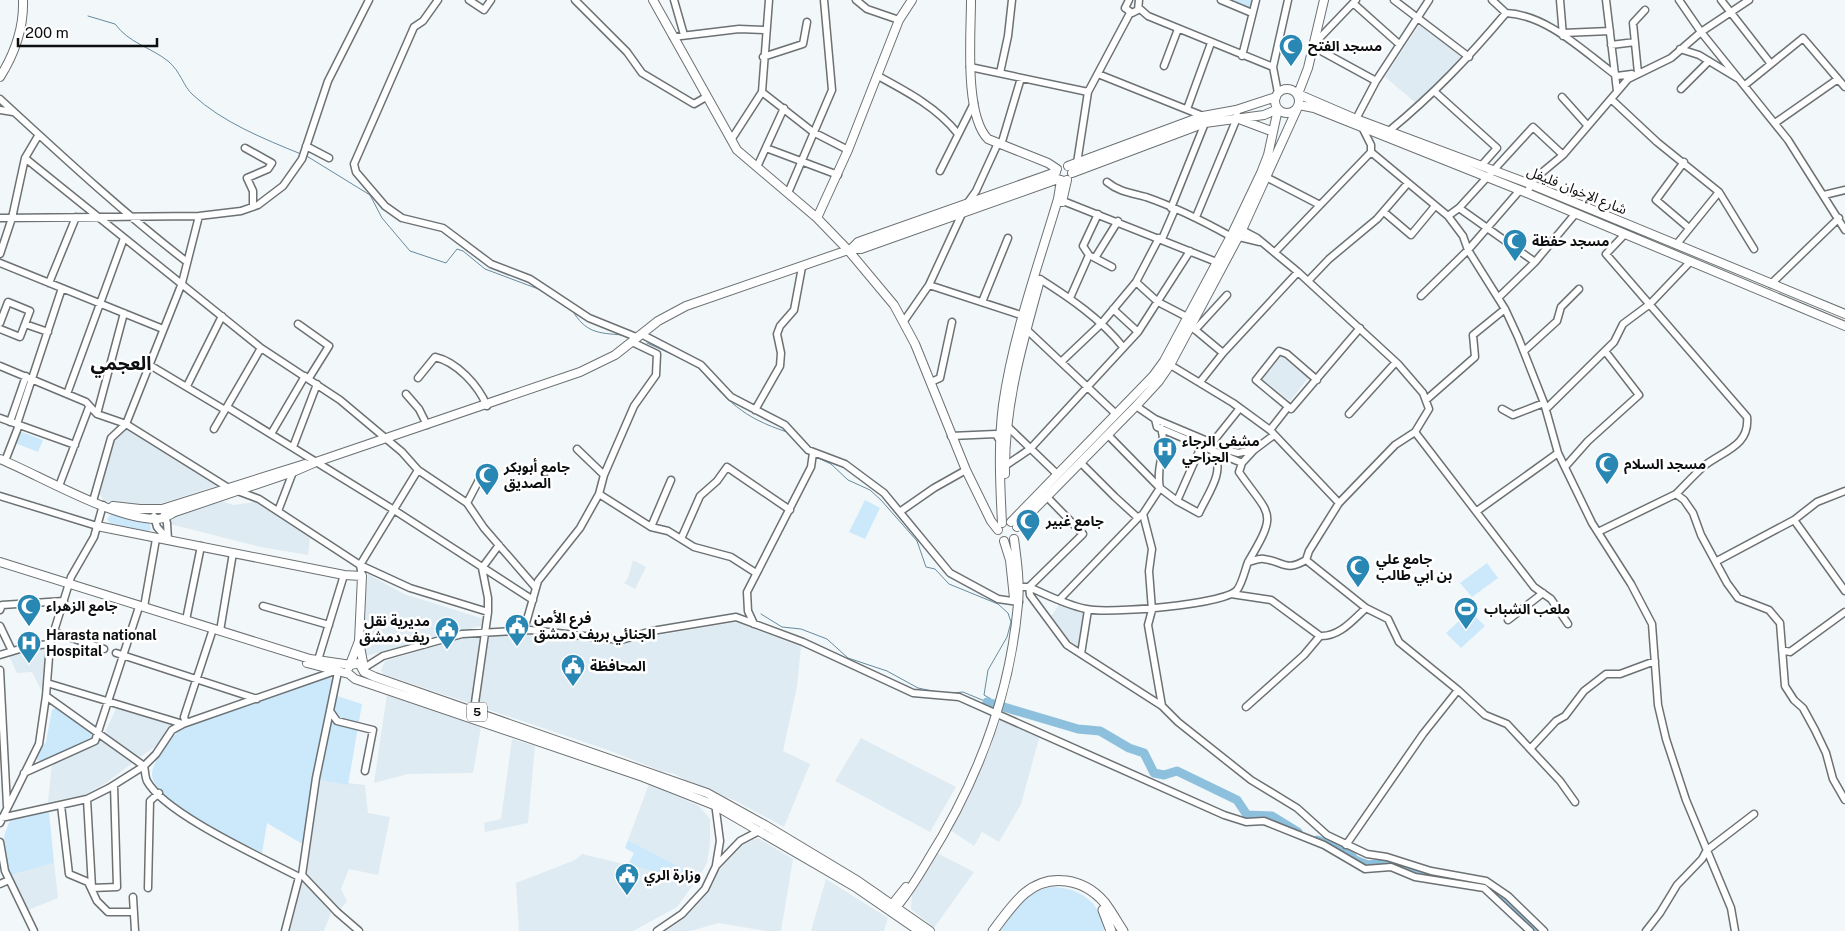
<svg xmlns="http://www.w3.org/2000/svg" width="1845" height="931" viewBox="0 0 1845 931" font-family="'Public Sans','Noto Sans Arabic',sans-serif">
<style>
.built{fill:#dfebf2}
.green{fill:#cbe9fb}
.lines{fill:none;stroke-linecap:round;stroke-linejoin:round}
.stream{stroke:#678b9f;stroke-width:1}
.river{stroke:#8dc0dd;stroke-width:9}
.minor-casing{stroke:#6c7173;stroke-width:9}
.major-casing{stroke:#6c7173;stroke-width:10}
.highway-casing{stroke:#6c7173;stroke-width:11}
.minor{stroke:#fff;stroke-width:6}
.major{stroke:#fff;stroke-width:8}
.highway{stroke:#fff;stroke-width:9}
.labels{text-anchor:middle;stroke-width:5;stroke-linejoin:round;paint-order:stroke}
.shield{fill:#fff;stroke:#565657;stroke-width:1}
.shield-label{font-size:12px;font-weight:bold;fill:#0d0e0f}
.poi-label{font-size:14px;font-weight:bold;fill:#0d0e0f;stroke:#fff;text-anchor:start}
.street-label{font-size:14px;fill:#0d0e0f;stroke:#fff}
.district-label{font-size:19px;font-weight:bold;fill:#0d0e0f;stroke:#fff}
</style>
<rect width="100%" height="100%" fill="#f2f7fa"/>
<path class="built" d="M1419,25L1463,57L1416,103L1385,77Z
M1280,355L1308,378L1290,401L1261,378Z
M126,428L219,485L153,506L104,501L100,494L114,440Z
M218,500L233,505L255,502L310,538L308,555L261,547L170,524V516Z
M633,560L646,567L635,589L624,583L628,578Z
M368,574L404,594L484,619V625L366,656L362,641Z
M1060,604L1085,614L1080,648L1069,640L1051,616Z
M736,622L801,647L797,686L783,751L810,764L784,827L736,801L690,783L675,774L661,771L608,750L383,674L381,670L385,661L463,638L495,634H521L631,640Z
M47,646L44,690H41L32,672L17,673L9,656L30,648Z
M387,694L481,727L473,773L408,774L374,783Z
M117,707L173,724L156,746L139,758L107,736L106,730Z
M998,719L1040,735L1021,804L999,842L982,832L974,846L950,830L985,758Z
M861,738L956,787L930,832L835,781Z
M512,739L535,746L528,823L485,832L484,823L501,819Z
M103,740L135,761L106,783L84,795L48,802L52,764Z
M320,780L365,785L368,813L390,817L378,875L349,869L341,889L347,901L340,910L307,873Z
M649,784L699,806L710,819V844L707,863L699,877L628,840Z
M758,838L793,859L781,931H765L719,923L690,931H666L685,918L709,892L720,869L743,845Z
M937,853L974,872L934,928L911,909L912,894Z
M582,854L673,876L693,885L677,907L633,931H519L516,883L575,860Z
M54,863L58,898L28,910L11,875Z
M826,879L888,918L884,931H811Z
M302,880L331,913L324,931H289Z"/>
<path class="green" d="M1226,0H1254L1251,10Z
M19,431L43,440L38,452L15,443Z
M865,500L880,508L865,539L849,532Z
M112,513L146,521L150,524L151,530L143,532L110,523L107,519Z
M1487,563L1498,578L1472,597L1460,583Z
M1470,611L1485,626L1461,648L1446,633Z
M329,676L333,681L313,775L304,845L267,823L262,853C237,840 156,805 152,775C151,762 173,735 183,727Z
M337,696L362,704L348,785L320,780Z
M55,708L91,731L92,739L41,761L37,760L36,757L46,742L52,710Z
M49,812L54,863L11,875L8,870L4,836L10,820Z
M628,840L699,877L693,885L673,876L628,865L634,853L625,848Z
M1051,887C1078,887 1102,902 1104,931H1000C1015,911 1025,892 1051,887Z"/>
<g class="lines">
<path class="stream" d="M88,16L115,24C129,43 150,47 168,61C181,72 183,86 193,95C222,122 264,139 301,154
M305,155L370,195L382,218L410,251L446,263L457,249L463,251L485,269L541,290
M572,310C586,333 597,333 623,335
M647,343L687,361
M697,366C728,401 741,417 787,432
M799,445L809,455
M816,457L831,464L848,480L870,490L881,500L917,541L926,567L935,569L949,584L998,604L1008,613L1011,622L1007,637L988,670L984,695L991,699L992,704
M761,614L782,627L801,629L827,639L848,658L887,671L918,688L942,693
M953,693L963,692L987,702"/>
<path class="river" d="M987,702L1078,729L1100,731L1129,748L1144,753L1154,773L1164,775L1177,771L1237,800L1247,815L1272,816L1298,832
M1317,840L1347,850L1355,860L1368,865L1392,862L1413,872L1487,885L1505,904L1538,931"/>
<defs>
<path id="minor" d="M438,0L423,21L414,27L354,164L356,172L385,206L402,218L443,228L491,264L530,279L589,318L636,337
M469,0L484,10L491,0
M575,0L627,52L642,73L694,104L706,97
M674,0L684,35
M856,0L867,9L899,20
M1129,0L1125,8L1132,13L1138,10L1139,0
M1221,0L1252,13
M1356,0L1312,46L1376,81
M1394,0L1469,57
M1492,0L1506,13C1548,15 1584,52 1617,76L1632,74
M1560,0L1563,36
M1606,0L1617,91
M1679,0L1701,32L1788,140L1845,230
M1721,0L1771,64
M1353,3L1399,44
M1139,8L1148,16L1273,67L1278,93
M1563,33L1610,31
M673,37L739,29L765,30
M1611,45L1635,42
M1680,49L1699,55L1737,78
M1242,56L1256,0
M763,57L803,44L807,22
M1164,66L1178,29
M970,67L1088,92
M1273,67L1288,0
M1000,73L1008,36L1012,0
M1638,73L1633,23L1645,10
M1098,74L1203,116
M878,76C906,91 938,108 958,134
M1838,79L1845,87
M1745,85L1803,38L1838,79L1775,123
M1681,89L1709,61
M762,92L813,132L848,150
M1435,92L1497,148L1481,166
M1562,97L1588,126
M0,99C61,155 121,211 187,262
M1611,99L1657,142L1719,192L1754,249
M1187,109L1211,43
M0,110L13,112
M1356,119L1376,81L1429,0
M1363,129L1371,145V152L1448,216L1463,236L1468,250L1505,309L1518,337L1544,403L1558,453L1592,523L1631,584L1652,624L1658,705L1666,739L1686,800L1731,908L1735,931
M1389,131C1434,94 1468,58 1506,13
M731,140L762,92L769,0
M998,143L976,191L966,205L929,285L1024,316
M1001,145L1021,78
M306,146L329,158
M245,148L272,163L268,169L247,178L253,191V207
M766,148L838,175
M25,158L261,348L340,400L402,452L418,470L467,503L484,528L536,588
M1684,162L1656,200L1689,228
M1077,163L1088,92L1130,13
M757,167L784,108
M940,171L974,103
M1268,178L1320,205
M1107,182C1119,192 1132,193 1146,197C1175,207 1203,221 1230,236
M788,193L832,90L824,0
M1527,193L1533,180L1563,155L1628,79L1671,58L1701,32L1749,0
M1824,195L1845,190
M1063,201L1219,263
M1171,208L1205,123
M1459,208L1535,262L1498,298
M1384,212L1411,235L1435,206
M1448,216L1459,208L1533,127L1563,155
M1196,217L1237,118V115
M0,218L199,216L241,211L258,205L283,186L302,159L328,81L369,0
M1625,234L1606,254L1747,417C1750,446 1723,451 1704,466C1694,475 1685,485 1676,494
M1235,236L1260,242
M1162,239L1175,209
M1676,245L1719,192
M1275,252L1371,152
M0,254L12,218L25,158L38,136
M1093,257L1112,267
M1095,258L1118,221
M1535,262L1576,213
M0,263L163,329
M1040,279C1070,298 1101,319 1123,347
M1308,281L1329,259L1377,219L1408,183
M1136,282L1159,238
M49,283L76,217
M1771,284L1839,218
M1421,296L1468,250L1520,190
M1070,298L1089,255L1083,246L1098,214
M982,302L1008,238
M1113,309L1138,332
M904,321L929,285
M0,323L8,302L30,311L20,337L0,329
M25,324L48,332
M298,324L329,346L309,378
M1193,328L1223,353
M1026,329L1116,414
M1195,330L1227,295
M641,334L701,365L731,397L785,425L808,450L845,464L884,493L950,573L998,599L1019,602
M1524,351L1557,321L1561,307L1579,289
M1061,362L1101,324L1136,282L1158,302L1187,317
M1167,363L1233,403L1270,430L1339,503
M148,364L225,410
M0,366L86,402L97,414L126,424L227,487L259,499L360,565L362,576
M418,378L435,357C457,362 478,385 487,406
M1317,380L1287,354L1279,351L1256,380L1291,409L1360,328
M931,382L940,378L952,322
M1200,382L1223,353L1298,272
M187,386L222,316
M67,394L124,238
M406,394L419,409L427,425
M1426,400L1475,357L1473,335L1505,309
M1136,406L1155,419L1231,451L1238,453L1253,450
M227,407L394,510L533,600
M1502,409L1513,415L1544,403
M1546,409L1614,342L1623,324L1650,304L1690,262
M755,410L780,366L781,353L777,334L780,326L794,310L802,267
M97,414L124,313
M1349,414L1396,362
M0,418L75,445
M1155,419L1157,427L1242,463L1254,450L1274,435
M10,422L26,376
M17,424L62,288
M1006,425L1057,474
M1161,428C1168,450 1155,466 1160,488L1143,514L1152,549L1149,571L1152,610L1148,625L1162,706
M214,429L261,348
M1270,430L1288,407
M1415,432L1534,587L1551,599L1568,624
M271,434L305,376
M1108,435L1160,488L1177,501L1204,440
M951,436L996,434L998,438H1002
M1212,443L1240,408
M293,447L317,384
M577,449L604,475
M5,461L19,425
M1080,462L1115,497L1138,518L1140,516
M1242,463L1239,472C1270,517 1279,510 1248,562
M1005,466L1030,449L1138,332L1190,251
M1565,467L1588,441L1639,395L1605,351
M418,470L360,565L410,588L488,612
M59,486L89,407
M599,494L651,527L668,531L694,547L731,557L756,573
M0,496L97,526
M1047,497L1083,534L1029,587L1030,595L1067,645L1162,706L1178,722L1251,780L1297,808L1327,835L1367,854L1387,857L1431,871L1486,881L1508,896L1544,931
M93,501L111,438L126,424L182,283L199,216
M1177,501L1199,513C1208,493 1226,471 1213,452
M467,503L479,480
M278,511L293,472
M901,511L934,488L966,470
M1477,511L1558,453
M154,516L157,527L168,540L167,523L164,514
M1794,520L1845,591
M651,527L671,480
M1598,532L1676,494L1684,500L1693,513L1701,535L1727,583L1738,598L1769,610L1780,623L1785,686L1794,700L1803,708L1815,730L1826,753L1833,779L1845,800
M681,539L700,496L717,481L727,467L790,510
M1306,560L1366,608L1388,619L1399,642L1458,690L1485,715L1507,724L1560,781L1575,802
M1717,561L1794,520L1817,502L1845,491
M1018,587H1029C1047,595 1066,605 1086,609C1107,614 1224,605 1237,590C1242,584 1245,570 1248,562C1253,561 1259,558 1264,559C1285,562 1285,572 1306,560L1309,551L1339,503L1395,445L1415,432L1429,409L1423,393L1398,364L1298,272L1257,238L1238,228
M1231,594L1271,600L1320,636C1339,637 1352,621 1366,608
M1059,600L1138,518
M263,606L329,625
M144,607L156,539
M0,610L2,605L64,601
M186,620L201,546
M1508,620L1543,593
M754,624L748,611L747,592L811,467L813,453
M0,626L12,651
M524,630L538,581L580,528L599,494L604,475L634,406L656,375L657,354L632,342
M220,631L233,553
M54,632L104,649
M1782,650L1790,652L1845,612
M116,653L257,699
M1081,654L1088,610
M0,655L30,646L50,644
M318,660L344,575
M364,668L383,656L462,634L530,630L621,640L652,631L736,617L803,642L913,693L959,697L1224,815L1246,822L1264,821L1324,845L1365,869L1391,867L1415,877L1484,888L1530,931
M0,670L7,806
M338,672L316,778L302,875L337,912L359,931
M47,683L183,724
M46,696L144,766C145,770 145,777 147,781C165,814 263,858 299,877L302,875
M1246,707L1304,655L1320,636
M474,710L488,612V598L482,568L499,545
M330,711L337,721L373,730L365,771
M186,723L184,717L213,629
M1530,749L1556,721L1565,716L1584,691L1606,674H1620L1655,661
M24,773L95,741L138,610
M87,799L92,888L117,887L114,785
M715,803L720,841L716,865
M61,805L69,874L88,882L97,901L108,912H134
M1,818L87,799L109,788L144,766L156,754L172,730L183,724L335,671
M0,823L39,744L46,696L50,644L71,577L94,537L103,505
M0,842L5,871L34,931
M1346,845L1423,734L1458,690
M0,884L9,880
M148,888L150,801L159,793
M133,897L135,931
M285,931L299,877
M657,931L682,914L705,889L716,866L740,841L761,830
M1646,931L1660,913L1677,885L1702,859L1707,850L1754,814"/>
<path id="major" d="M653,0L737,150L817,218L848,250L894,305L915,344L966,470L991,521L998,530
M971,0C971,34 964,115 988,139L1048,163L1057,169
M1324,0L1308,68L1298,94L1356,119L1530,184L1845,314
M0,77C15,53 24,29 23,0
M1275 101a12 12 0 1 1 24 0a12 12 0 1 1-24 0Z
M1299,105L1314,108L1527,193L1845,326
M1239,119L1271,131
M1068,166L1203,116L1236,110L1276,97
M1056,172L858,242L851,249H861L1058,179
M1072,173L1205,123L1264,115L1278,109
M1062,202L1067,180
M817,218L848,150L899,20L912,0
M0,459C41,476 115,520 157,519C164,519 169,515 175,512L293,472L316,462L580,372L615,355L658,321L686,306L851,249
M1005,474C1004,406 1022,345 1040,280
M113,506L140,509H162L305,464
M1011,522L1153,376L1164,361L1232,234L1261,173L1268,155L1278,109
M1002,523C1000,484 998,444 1003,405C1013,335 1038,266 1058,199L1061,180
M97,526L344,575L362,576L359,641
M1017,527L1136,406L1159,381L1170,365L1242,230L1297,109
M1004,541L1010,560L1014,598
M0,562L310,659L351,665L359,663L364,672L375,677L707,793L765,825L858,881L930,931
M307,663L349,674L355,679L643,777L714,805L855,887L919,931
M349,667L359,641L364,668
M890,907L906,887
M894,910C907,895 918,877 928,860C977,782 1010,695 1018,604C1020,583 1017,561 1014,539"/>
<path id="highway" d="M1103,910L1111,931
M993,931C1003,918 1013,903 1025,893C1050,872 1084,879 1104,902C1111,911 1117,922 1123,931"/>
</defs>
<use href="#minor" class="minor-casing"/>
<use href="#major" class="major-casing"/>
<use href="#highway" class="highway-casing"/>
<use href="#minor" class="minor"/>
<use href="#major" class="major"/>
<use href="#highway" class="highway"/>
</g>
<defs>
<symbol id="mosque-pin" viewBox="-11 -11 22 30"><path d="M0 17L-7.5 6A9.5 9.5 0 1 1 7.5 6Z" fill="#2987b3" stroke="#fff"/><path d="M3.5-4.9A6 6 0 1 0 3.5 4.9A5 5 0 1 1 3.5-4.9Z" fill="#fff"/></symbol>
<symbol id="hospital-pin" viewBox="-11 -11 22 30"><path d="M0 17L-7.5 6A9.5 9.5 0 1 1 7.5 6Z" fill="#2987b3" stroke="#fff"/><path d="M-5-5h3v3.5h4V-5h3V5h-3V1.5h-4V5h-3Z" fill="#fff"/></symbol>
<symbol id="stadium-pin" viewBox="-11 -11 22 30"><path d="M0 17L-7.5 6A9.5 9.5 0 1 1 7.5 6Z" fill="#2987b3" stroke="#fff"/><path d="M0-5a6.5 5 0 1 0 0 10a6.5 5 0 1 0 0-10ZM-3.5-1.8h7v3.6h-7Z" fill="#fff"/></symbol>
<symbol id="civic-pin" viewBox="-11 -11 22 30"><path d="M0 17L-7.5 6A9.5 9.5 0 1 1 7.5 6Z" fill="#2987b3" stroke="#fff"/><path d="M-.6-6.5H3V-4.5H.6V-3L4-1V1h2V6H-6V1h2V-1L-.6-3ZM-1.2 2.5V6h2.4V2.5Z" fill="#fff"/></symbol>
</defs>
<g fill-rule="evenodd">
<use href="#mosque-pin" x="1277" y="32" width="28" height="38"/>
<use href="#mosque-pin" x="1501" y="227" width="28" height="38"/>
<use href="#hospital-pin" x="1151" y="435" width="28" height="38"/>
<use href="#mosque-pin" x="1593" y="450" width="28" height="38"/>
<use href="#mosque-pin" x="473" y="461" width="28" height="38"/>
<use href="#mosque-pin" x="1014" y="507" width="28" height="38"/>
<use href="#mosque-pin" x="1344" y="553" width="28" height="38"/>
<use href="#mosque-pin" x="15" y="592" width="28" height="38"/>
<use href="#stadium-pin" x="1452" y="595" width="28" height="38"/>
<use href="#civic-pin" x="503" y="612" width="28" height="38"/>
<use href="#civic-pin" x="433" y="615" width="28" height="38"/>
<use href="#hospital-pin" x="15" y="629" width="28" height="38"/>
<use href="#civic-pin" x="559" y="652" width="28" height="38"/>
<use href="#civic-pin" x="613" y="861" width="28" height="38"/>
</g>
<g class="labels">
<rect class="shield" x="467" y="702.5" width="20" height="19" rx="4"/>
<g class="shield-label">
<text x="477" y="716">5</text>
</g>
<g class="poi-label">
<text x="1308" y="51">مسجد الفتح</text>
<text x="1532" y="246">مسجد حفظة</text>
<text x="1182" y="446">مشفى الرجاء<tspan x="1182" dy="16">الجراحي</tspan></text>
<text x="1624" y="469">مسجد السلام</text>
<text x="504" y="472">جامع أبوبكر<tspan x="504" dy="16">الصديق</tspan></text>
<text x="1046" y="526">جامع غبير</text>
<text x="1376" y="564">جامع علي<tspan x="1376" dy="16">بن ابي طالب</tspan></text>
<text x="46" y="611">جامع الزهراء</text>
<text x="1484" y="614">ملعب الشباب</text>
<text x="534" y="623">فرع الأمن<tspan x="534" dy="16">الجنائي بريف دمشق</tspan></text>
<text x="430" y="626" text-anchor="end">مديرية نقل<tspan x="430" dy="16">ريف دمشق</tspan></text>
<text x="46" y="640">Harasta national<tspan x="46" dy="16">Hospital</tspan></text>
<text x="590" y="671">المحافظة</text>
<text x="644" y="880">وزارة الري</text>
</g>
<g class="street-label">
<text transform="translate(1577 190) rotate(22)" y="5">شارع الإخوان فليفل</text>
</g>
<g class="district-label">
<text x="121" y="370">العجمي</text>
</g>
</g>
<path d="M18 38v8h139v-8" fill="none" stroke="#0d0e0f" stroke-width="2.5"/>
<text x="25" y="38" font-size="15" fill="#0d0e0f" stroke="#ffffff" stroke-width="4" paint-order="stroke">200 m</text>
</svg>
